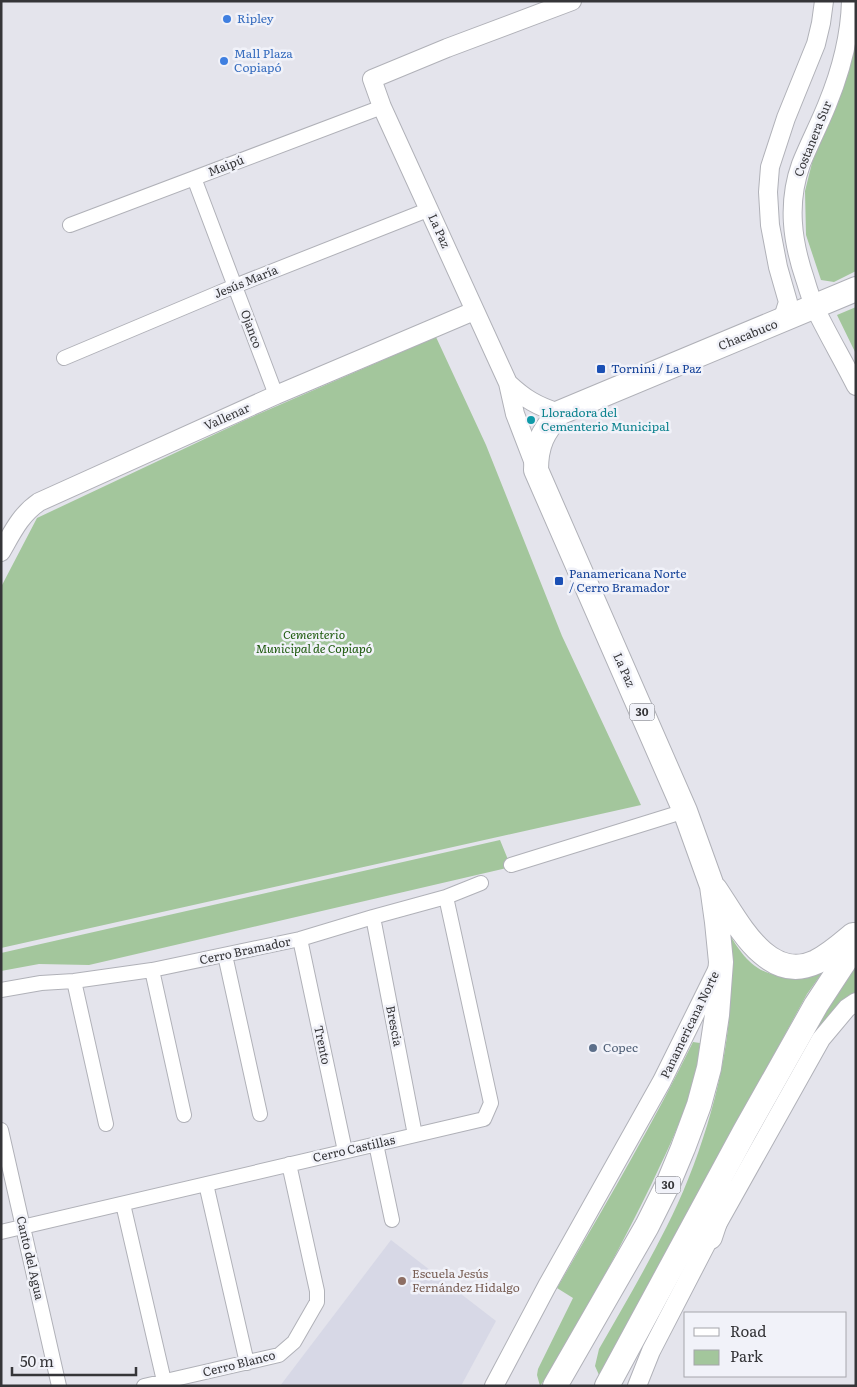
<svg xmlns="http://www.w3.org/2000/svg" width="857" height="1387" viewBox="0 0 857 1387" font-family="Literata,serif">
<style>
.built{fill:#d7d8e6}
.green{fill:#a3c69c}
.lines{fill:none;stroke-linecap:round;stroke-linejoin:round}
.minor-casing{stroke:#b0b1b8;stroke-width:16}
.tertiary-casing{stroke:#b0b1b8;stroke-width:20}
.trunk-casing{stroke:#b0b1b8;stroke-width:26}
.minor{stroke:#fff;stroke-width:14}
.tertiary{stroke:#fff;stroke-width:18}
.trunk{stroke:#fff;stroke-width:24}
.shop-dot{fill:#3f7fe0;stroke:#f1f2f9;stroke-width:2}
.transit-dot{fill:#1a4fb4;stroke:#f1f2f9;stroke-width:2}
.culture-dot{fill:#0f9aa8;stroke:#f1f2f9;stroke-width:2}
.service-dot{fill:#5c6f8a;stroke:#f1f2f9;stroke-width:2}
.education-dot{fill:#8d6e63;stroke:#f1f2f9;stroke-width:2}
.labels{text-anchor:middle;stroke-width:5;stroke-linejoin:round;paint-order:stroke}
.shield{fill:#f1f2f9;stroke:#6d6e72;stroke-width:1}
.shield-label{font-size:11px;font-weight:bold;fill:#353538}
.shop-label{font-size:12px;fill:#366cbe;stroke:#f1f2f9;text-anchor:start}
.street-label{font-size:12px;fill:#353538;stroke:#f1f2f9}
.transit-label{font-size:12px;fill:#164399;stroke:#f1f2f9;text-anchor:start}
.culture-label{font-size:12px;fill:#0d838f;stroke:#f1f2f9;text-anchor:start}
.park-label{font-size:12px;font-style:italic;fill:#1d590d;stroke:#f1f2f9}
.service-label{font-size:12px;fill:#4e5e75;stroke:#f1f2f9;text-anchor:start}
.education-label{font-size:12px;fill:#785e54;stroke:#f1f2f9;text-anchor:start}
</style>
<rect width="100%" height="100%" fill="#e4e4ec"/>
<path class="built" d="M391,1240L496,1321L461,1386H280Z"/>
<path class="green" d="M856,34V271L834,282L821,280L806,235L805,191L815,151Z
M856,307V354L837,315Z
M436,337L486,445L562,636L641,805L1,948V587L37,518L245,420Z
M500,840L511,867L89,965L39,964L1,971V953Z
M726,928C737,948 751,971 776,975C784,976 817,968 827,966L807,994L599,1375L595,1366L599,1349C622,1309 646,1268 667,1226C699,1164 728,1071 730,1000C731,977 726,952 726,928Z
M856,961V998L817,1031L816,1027Z
M693,1042L700,1043C696,1092 673,1139 652,1183C629,1230 605,1276 579,1321C566,1342 555,1366 540,1386L537,1375L538,1369L573,1298L557,1288C604,1207 652,1126 693,1042Z"/>
<g class="lines">
<defs>
<path id="minor" d="M194,178L276,395
M70,225L382,107
M64,358L235,286L430,209
M511,865L685,811
M373,917L415,1135
M300,939L345,1151
M225,955L260,1114
M152,970L184,1115
M74,981L106,1124
M1,990L41,983L74,981L152,970L300,939L373,917L446,897L481,883
M1,1130L59,1386
M376,1144L392,1220
M206,1184L247,1363
M123,1204L164,1381
M1,1232L484,1119L491,1103L446,897
M144,1386L279,1355L294,1342L317,1302V1291L289,1164"/>
<path id="tertiary" d="M851,1C850,38 841,71 827,105C819,125 809,144 801,164C787,203 792,241 805,279C808,289 811,299 815,308C828,335 843,360 856,386
M782,321L788,302L778,267L770,225L768,192L770,167L786,118L816,44L821,23L824,1
M508,383C525,399 537,406 559,413
M535,466L515,414L508,383L382,107L372,79L447,48L572,1
M1,552C12,533 20,515 39,502L276,395L474,311
M494,1386L547,1286L662,1081L717,970
M637,1386L651,1351L710,1237L821,1039L847,1008L856,1002"/>
<path id="trunk" d="M715,889C737,921 767,985 816,962C830,955 841,945 853,935
M710,1237L725,1192
M555,1386L647,1226L668,1184L683,1148L699,1105L709,1068L717,1015L721,962L717,922L712,886L685,811L536,470C536,444 543,432 559,413L856,289
M607,1386L745,1131L816,1005L856,944"/>
</defs>
<use href="#minor" class="minor-casing"/>
<use href="#tertiary" class="tertiary-casing"/>
<use href="#trunk" class="trunk-casing"/>
<use href="#minor" class="minor"/>
<use href="#tertiary" class="tertiary"/>
<use href="#trunk" class="trunk"/>
</g>
<g class="shop-dot">
<circle cx="227" cy="19" r="5"/>
<circle cx="224" cy="61" r="5"/>
</g>
<g class="transit-dot">
<rect x="596" y="364" width="10" height="10" rx="2.5"/>
<rect x="554" y="576" width="10" height="10" rx="2.5"/>
</g>
<circle class="culture-dot" cx="531" cy="420" r="5"/>
<circle class="service-dot" cx="593" cy="1048" r="5"/>
<circle class="education-dot" cx="402" cy="1281" r="5"/>
<g class="labels">
<g class="shield">
<rect x="629.5" y="703.5" width="25" height="17" rx="4"/>
<rect x="655.5" y="1176.5" width="25" height="17" rx="4"/>
</g>
<g class="shield-label">
<text x="642" y="716">30</text>
<text x="668" y="1189">30</text>
</g>
<g class="shop-label">
<text x="237" y="23">Ripley</text>
<text x="234" y="58">Mall Plaza<tspan x="234" dy="14">Copiapó</tspan></text>
</g>
<g class="street-label">
<text transform="translate(813 139) rotate(-68)" y="4">Costanera Sur</text>
<text transform="translate(226 166) rotate(-21)" y="4">Maipú</text>
<text transform="translate(439 231) rotate(66)" y="4">La Paz</text>
<text transform="translate(246 282) rotate(-22)" y="4">Jesús María</text>
<text transform="translate(251 329) rotate(70)" y="4">Ojanco</text>
<text transform="translate(748 335) rotate(-22)" y="4">Chacabuco</text>
<text transform="translate(227 417) rotate(-24)" y="4">Vallenar</text>
<text transform="translate(624 670) rotate(66)" y="4">La Paz</text>
<text transform="translate(245 951) rotate(-12)" y="4">Cerro Bramador</text>
<text transform="translate(690 1025) rotate(-64)" y="4">Panamericana Norte</text>
<text transform="translate(394 1026) rotate(79)" y="4">Brescia</text>
<text transform="translate(322 1045) rotate(78)" y="4">Trento</text>
<text transform="translate(354 1149) rotate(-13)" y="4">Cerro Castillas</text>
<text transform="translate(30 1258) rotate(77)" y="4">Canto del Agua</text>
<text transform="translate(239 1364) rotate(-14)" y="4">Cerro Blanco</text>
</g>
<g class="transit-label">
<text x="611" y="373">Tornini / La Paz</text>
<text x="569" y="578">Panamericana Norte<tspan x="569" dy="14">/ Cerro Bramador</tspan></text>
</g>
<g class="culture-label">
<text x="541" y="417">Lloradora del<tspan x="541" dy="14">Cementerio Municipal</tspan></text>
</g>
<g class="park-label">
<text x="314" y="639">Cementerio<tspan x="314" dy="14">Municipal de Copiapó</tspan></text>
</g>
<g class="service-label">
<text x="603" y="1052">Copec</text>
</g>
<g class="education-label">
<text x="412" y="1278">Escuela Jesús<tspan x="412" dy="14">Fernández Hidalgo</tspan></text>
</g>
</g>
<rect width="857" height="1387" fill="none" stroke="#353538" stroke-width="5"/>
<rect x="684" y="1312" width="162" height="65" fill="#f1f2f9" stroke="#a6a6ac"/>
<rect x="694" y="1328" width="25" height="8" fill="#ffffff" stroke="#a6a6ac"/>
<text x="730" y="1337" font-size="15" fill="#353538">Road</text>
<rect x="694" y="1350" width="25" height="15" fill="#a3c69c" stroke="#a6a6ac"/>
<text x="730" y="1362" font-size="15" fill="#353538">Park</text>
<path d="M12 1367v8h124v-8" fill="none" stroke="#353538" stroke-width="2.5"/>
<text x="20" y="1367" font-size="15" fill="#353538" stroke="#f1f2f9" stroke-width="4" paint-order="stroke">50 m</text>
</svg>
